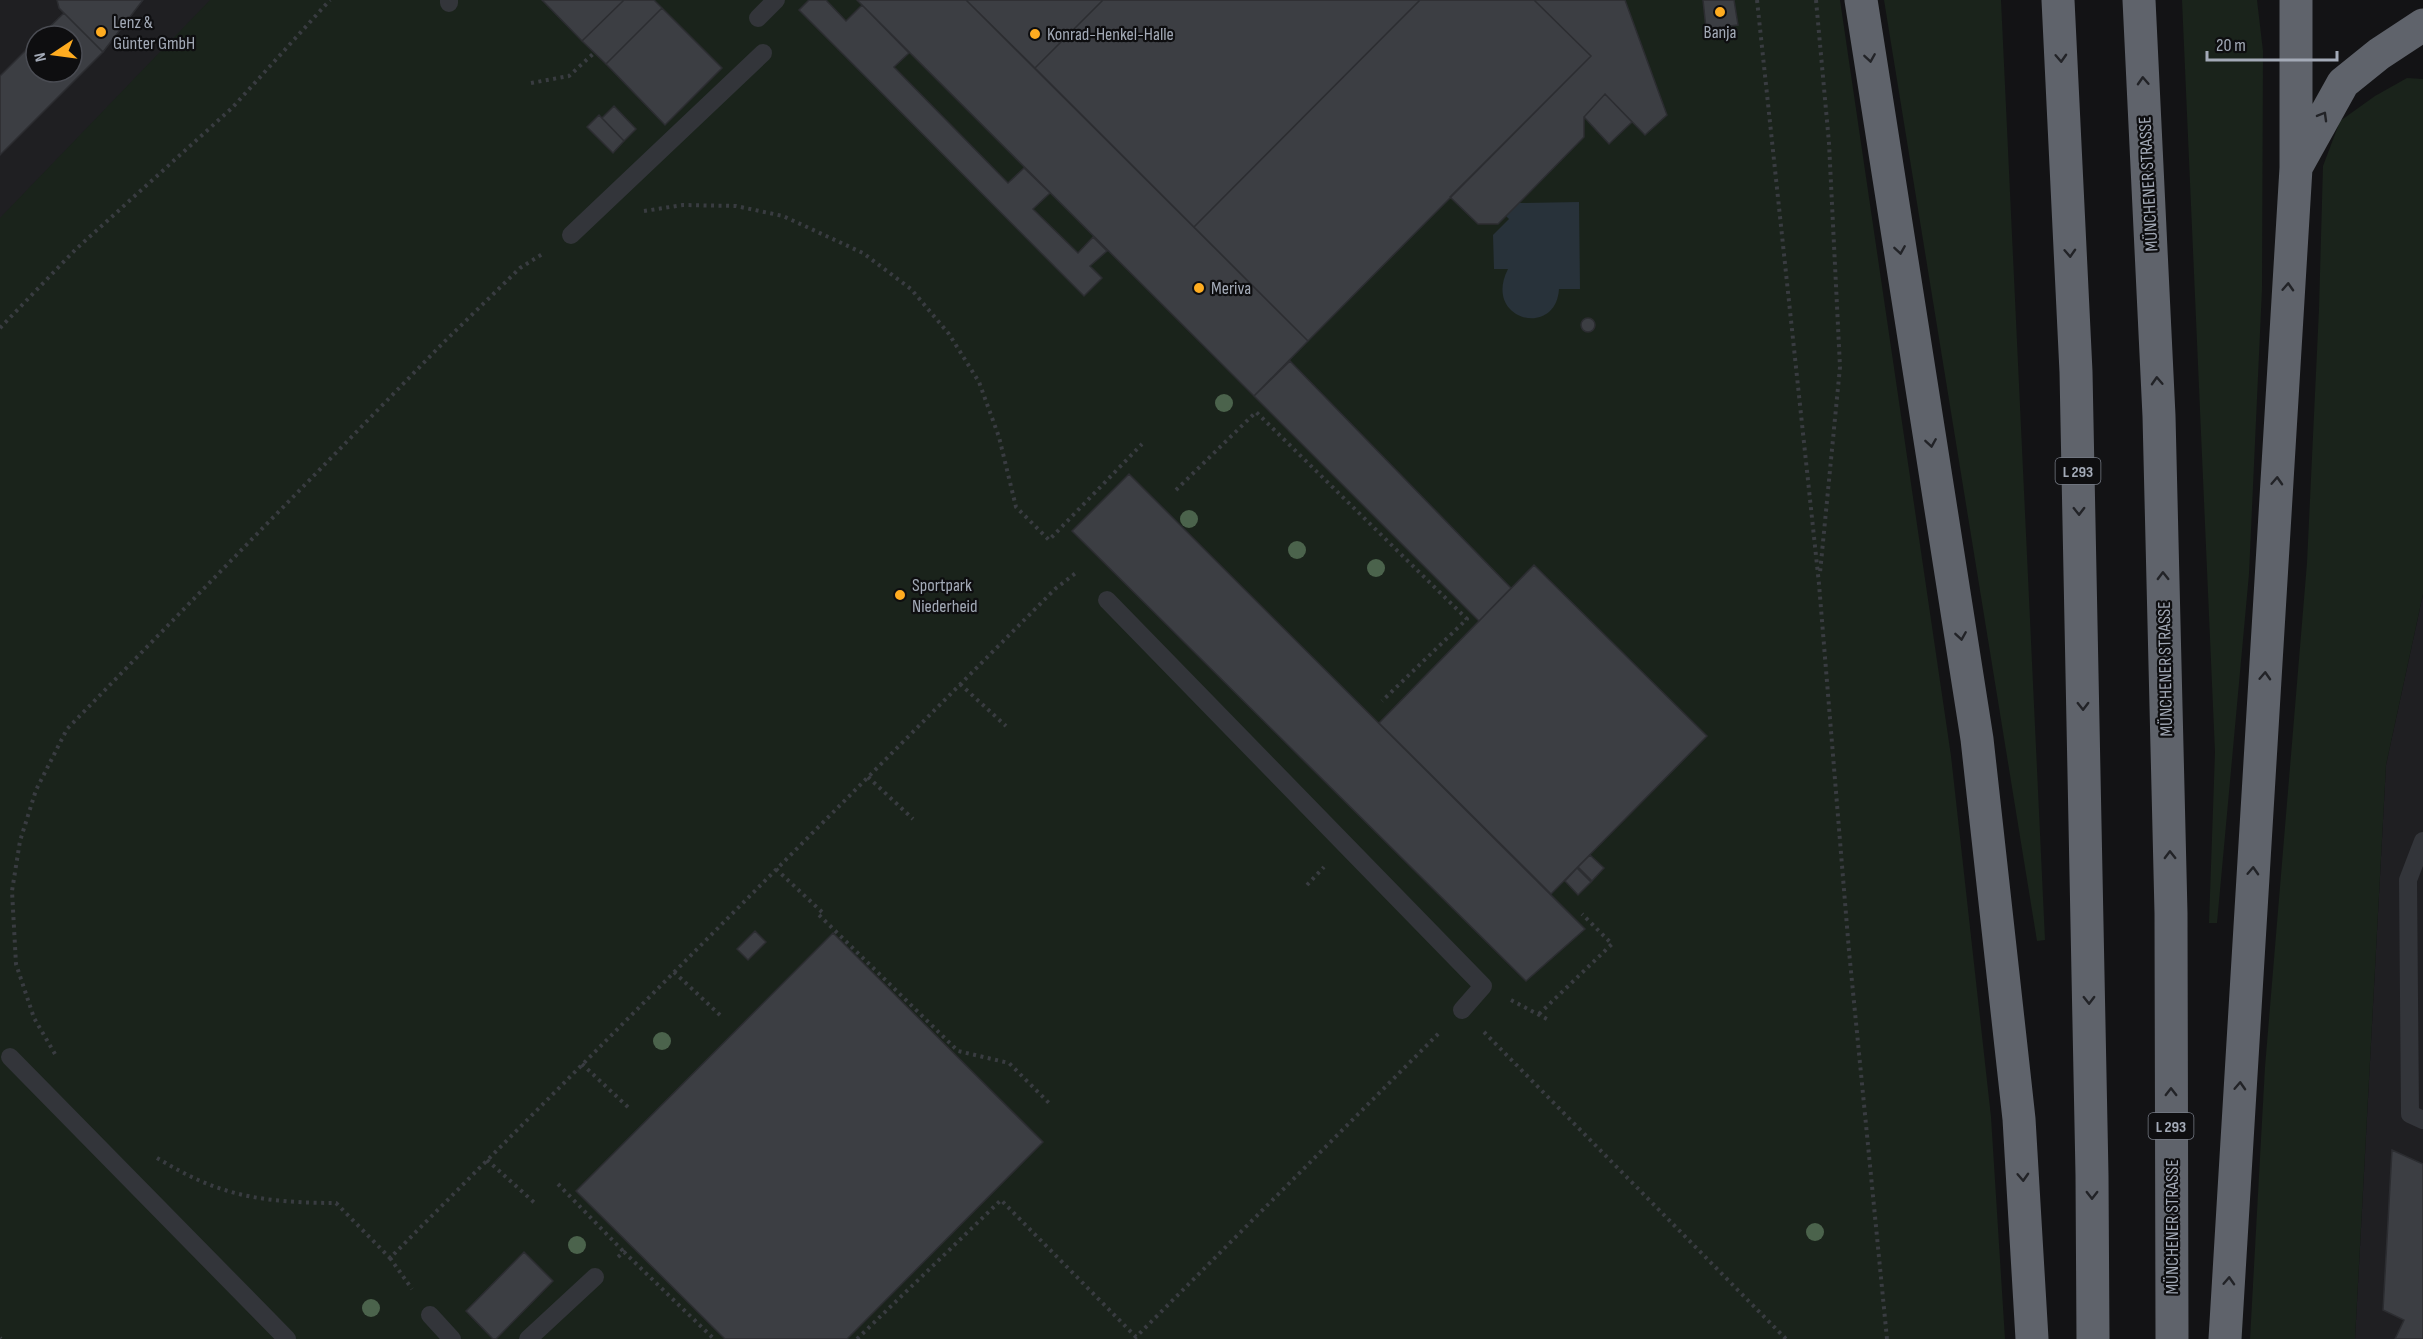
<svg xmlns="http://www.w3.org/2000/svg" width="2423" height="1339" viewBox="0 0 2423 1339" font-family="'Sofia Sans Condensed',sans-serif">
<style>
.built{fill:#1f1f22;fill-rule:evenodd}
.green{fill:#1a231b}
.water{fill:#28323a}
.building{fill:#3c3e43;stroke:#2c2d31;stroke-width:1.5}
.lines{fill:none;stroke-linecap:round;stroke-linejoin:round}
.path{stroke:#393c41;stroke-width:4;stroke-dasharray:3 4.5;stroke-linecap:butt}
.lane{stroke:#33353a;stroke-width:18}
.highway{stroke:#5f636b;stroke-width:33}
.tree{fill:#4b634c}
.oneway{stroke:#222327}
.poi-dot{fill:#ffac20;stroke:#0e0e10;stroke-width:2}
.labels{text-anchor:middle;stroke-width:4.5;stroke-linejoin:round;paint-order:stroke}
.shield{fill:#0e0e10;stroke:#767b85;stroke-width:1.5}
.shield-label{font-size:16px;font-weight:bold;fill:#a3aab7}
.poi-label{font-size:18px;fill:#a3aab7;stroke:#0e0e10;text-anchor:start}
.street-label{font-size:18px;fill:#a3aab7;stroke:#0e0e10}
</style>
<rect width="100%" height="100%" fill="#131315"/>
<path class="built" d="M0,0H229L0,237ZM36,36H72V72H36Z
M2423,594V1339H2355L2386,765Z"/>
<path class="green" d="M210,0H1840L1951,756L1991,1117L2005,1339H0V218Z
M1884,0H2001L2045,940L2037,941Z
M2182,0H2257L2263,51L2262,289L2249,574L2217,923H2209L2215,752Z
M2407,78L2423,79V594L2386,765L2355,1339H2250L2265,1067L2307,563L2319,309L2323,166L2340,121L2375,96Z"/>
<path class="water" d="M1579,202L1580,289H1559C1556,339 1482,320 1508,269H1494L1493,235L1509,219L1506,216L1519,203Z"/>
<path class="building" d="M57,0H143L103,52L59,8Z
M542,0H624L582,41Z
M624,0H654L662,8L606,64L582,41Z
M809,0H826L846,21L862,5L909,53L894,67L1008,183L1024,168L1050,193L1033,209L1078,253L1093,237L1107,251L1090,266L1102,278L1084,296L799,10Z
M857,0H966L1308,341L1254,396Z
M966,0H1103L1035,68Z
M1103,0H1420L1194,227L1035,68Z
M1420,0H1534L1591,56L1308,341L1194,227Z
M1534,0H1625L1667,115L1645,135L1605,94L1584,117V137L1523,199L1498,224H1478L1450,197L1591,56Z
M1703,0H1734L1738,25L1706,29Z
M662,8L722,68L665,125L606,64Z
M64,13L103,52L0,155V76L36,40V72H72V36H40Z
M1605,94L1632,122L1609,144L1584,117Z
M614,106L636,129L624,141L602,118Z
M599,115L624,141L613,153L587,127Z
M1581 325a7 7 0 1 1 14 0a7 7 0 1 1-14 0Z
M1290,361L1511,588L1479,621L1254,396Z
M1129,474L1585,929L1526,981L1072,531Z
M1534,565L1707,736L1551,894L1379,723Z
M1590,855L1604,868L1592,881L1578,867Z
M1577,868L1591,882L1578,895L1565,881Z
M755,931L766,942L748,960L737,949Z
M833,933L1043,1142L847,1339H725L576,1191Z
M2392,1150L2423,1164V1339H2395L2404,1320L2383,1310Z
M524,1252L553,1281L496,1339H493L466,1311Z"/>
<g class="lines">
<path class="path" d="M1757,0L1819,584L1849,951L1887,1339
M1816,0L1829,143L1840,367L1820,573
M531,83L569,76L594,53
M644,211L683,205L736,206L783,216L863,253L911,289L949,334L979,382L999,437L1016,507L1049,540L1142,444
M0,328L75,250L232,108L330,0
M1176,490L1256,412L1467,619L1382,701
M960,684L1006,726
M868,777L913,819
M776,869L822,912
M1307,885L1324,867
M819,915L958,1051L1009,1063L1049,1103
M674,972L721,1016
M1511,1000L1547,1019
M1539,1014L1612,944L1582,914
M1484,1032L1786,1339
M55,1054L34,1018L16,964L12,891L20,841L36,790L67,729L443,343L520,268L544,253
M582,1064L630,1109
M157,1158C179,1171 201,1183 225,1190C258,1201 300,1203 336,1203L390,1258L1055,589L1077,572
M487,1160L537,1205
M558,1184L624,1252
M618,1257L624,1252L714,1339
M390,1258L412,1289
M0,1338L1,1339
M857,1339L1001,1200L1136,1337L1441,1031"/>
<path class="lane" d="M449,3V0
M758,18L776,0
M571,235L763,53
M1107,600L1483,986L1462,1010
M2423,841L2408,880L2410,1114L2423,1120
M10,1057L287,1339
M430,1315L452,1339
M528,1339L595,1277"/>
<path class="highway" d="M1861,0L1977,739L2019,1119L2032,1339
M2058,0L2076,372L2092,1175L2093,1339
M2139,0L2159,416L2171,913L2172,1339
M2298,164L2343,83L2379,54L2423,25
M2225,1339L2296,168V0"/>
</g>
<g class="tree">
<circle cx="1224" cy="403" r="9"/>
<circle cx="1189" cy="519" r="9"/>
<circle cx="1297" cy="550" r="9"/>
<circle cx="1376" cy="568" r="9"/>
<circle cx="662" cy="1041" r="9"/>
<circle cx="1815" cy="1232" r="9"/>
<circle cx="577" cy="1245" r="9"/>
<circle cx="371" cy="1308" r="9"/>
</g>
<defs><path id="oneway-chevron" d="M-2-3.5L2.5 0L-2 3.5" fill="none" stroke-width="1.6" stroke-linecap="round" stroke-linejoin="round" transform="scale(1.5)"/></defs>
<g class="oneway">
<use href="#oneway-chevron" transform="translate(1870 58) rotate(81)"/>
<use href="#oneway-chevron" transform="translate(2061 58) rotate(87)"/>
<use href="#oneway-chevron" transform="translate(2143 81) rotate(-93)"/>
<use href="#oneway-chevron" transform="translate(2323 116) rotate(-60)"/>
<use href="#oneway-chevron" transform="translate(1900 250) rotate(81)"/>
<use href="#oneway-chevron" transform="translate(2070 253) rotate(87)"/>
<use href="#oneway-chevron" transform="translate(2288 287) rotate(-87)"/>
<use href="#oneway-chevron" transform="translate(2157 381) rotate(-93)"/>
<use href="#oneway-chevron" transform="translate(1931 443) rotate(81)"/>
<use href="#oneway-chevron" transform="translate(2277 481) rotate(-87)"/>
<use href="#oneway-chevron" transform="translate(2079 511) rotate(89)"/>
<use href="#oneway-chevron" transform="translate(2163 576) rotate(-91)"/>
<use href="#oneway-chevron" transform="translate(1961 636) rotate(81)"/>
<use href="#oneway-chevron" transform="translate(2265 676) rotate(-87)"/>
<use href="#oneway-chevron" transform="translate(2083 706) rotate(89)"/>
<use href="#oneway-chevron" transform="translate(2170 855) rotate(-91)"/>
<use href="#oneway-chevron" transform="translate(2253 871) rotate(-87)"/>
<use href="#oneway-chevron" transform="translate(2089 1000) rotate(89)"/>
<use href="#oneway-chevron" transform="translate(2240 1086) rotate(-87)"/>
<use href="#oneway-chevron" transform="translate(2171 1092) rotate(-90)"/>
<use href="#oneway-chevron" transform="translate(2023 1177) rotate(87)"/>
<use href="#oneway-chevron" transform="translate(2092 1195) rotate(90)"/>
<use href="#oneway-chevron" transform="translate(2229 1281) rotate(-87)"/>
</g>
<g class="poi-dot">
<circle cx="1720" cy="12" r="6"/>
<circle cx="101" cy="32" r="6"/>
<circle cx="1035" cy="34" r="6"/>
<circle cx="1199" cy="288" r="6"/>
<circle cx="900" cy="595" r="6"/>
</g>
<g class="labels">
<g class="shield">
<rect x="2055.5" y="458" width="45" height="26" rx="4.5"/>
<rect x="2148.5" y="1113" width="45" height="26" rx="4.5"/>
</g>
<g class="shield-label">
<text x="2078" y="477">L 293</text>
<text x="2171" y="1132">L 293</text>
</g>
<g class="poi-label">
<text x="113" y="28">Lenz &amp;<tspan x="113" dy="21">Günter GmbH</tspan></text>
<text x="1720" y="38" text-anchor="middle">Banja</text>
<text x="1047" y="40">Konrad-Henkel-Halle</text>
<text x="1211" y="294">Meriva</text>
<text x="912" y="591">Sportpark<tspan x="912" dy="21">Niederheid</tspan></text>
</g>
<g class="street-label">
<text transform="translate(2148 184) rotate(-93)" y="6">MÜNCHENER STRASSE</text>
<text transform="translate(2165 669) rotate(-91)" y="6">MÜNCHENER STRASSE</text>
<text transform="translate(2172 1227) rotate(-90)" y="6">MÜNCHENER STRASSE</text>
</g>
</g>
<g transform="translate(54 54) rotate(257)"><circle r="28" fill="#0e0e10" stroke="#4a4c53" stroke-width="1.5"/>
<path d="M0-4.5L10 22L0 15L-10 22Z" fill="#ffac20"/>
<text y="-9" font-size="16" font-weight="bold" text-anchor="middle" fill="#a3aab7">N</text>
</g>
<path d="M2207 51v9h130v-9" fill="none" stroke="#a3aab7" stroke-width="3"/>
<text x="2216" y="51" font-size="18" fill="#a3aab7" stroke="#0e0e10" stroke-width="4.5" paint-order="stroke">20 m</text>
</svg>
